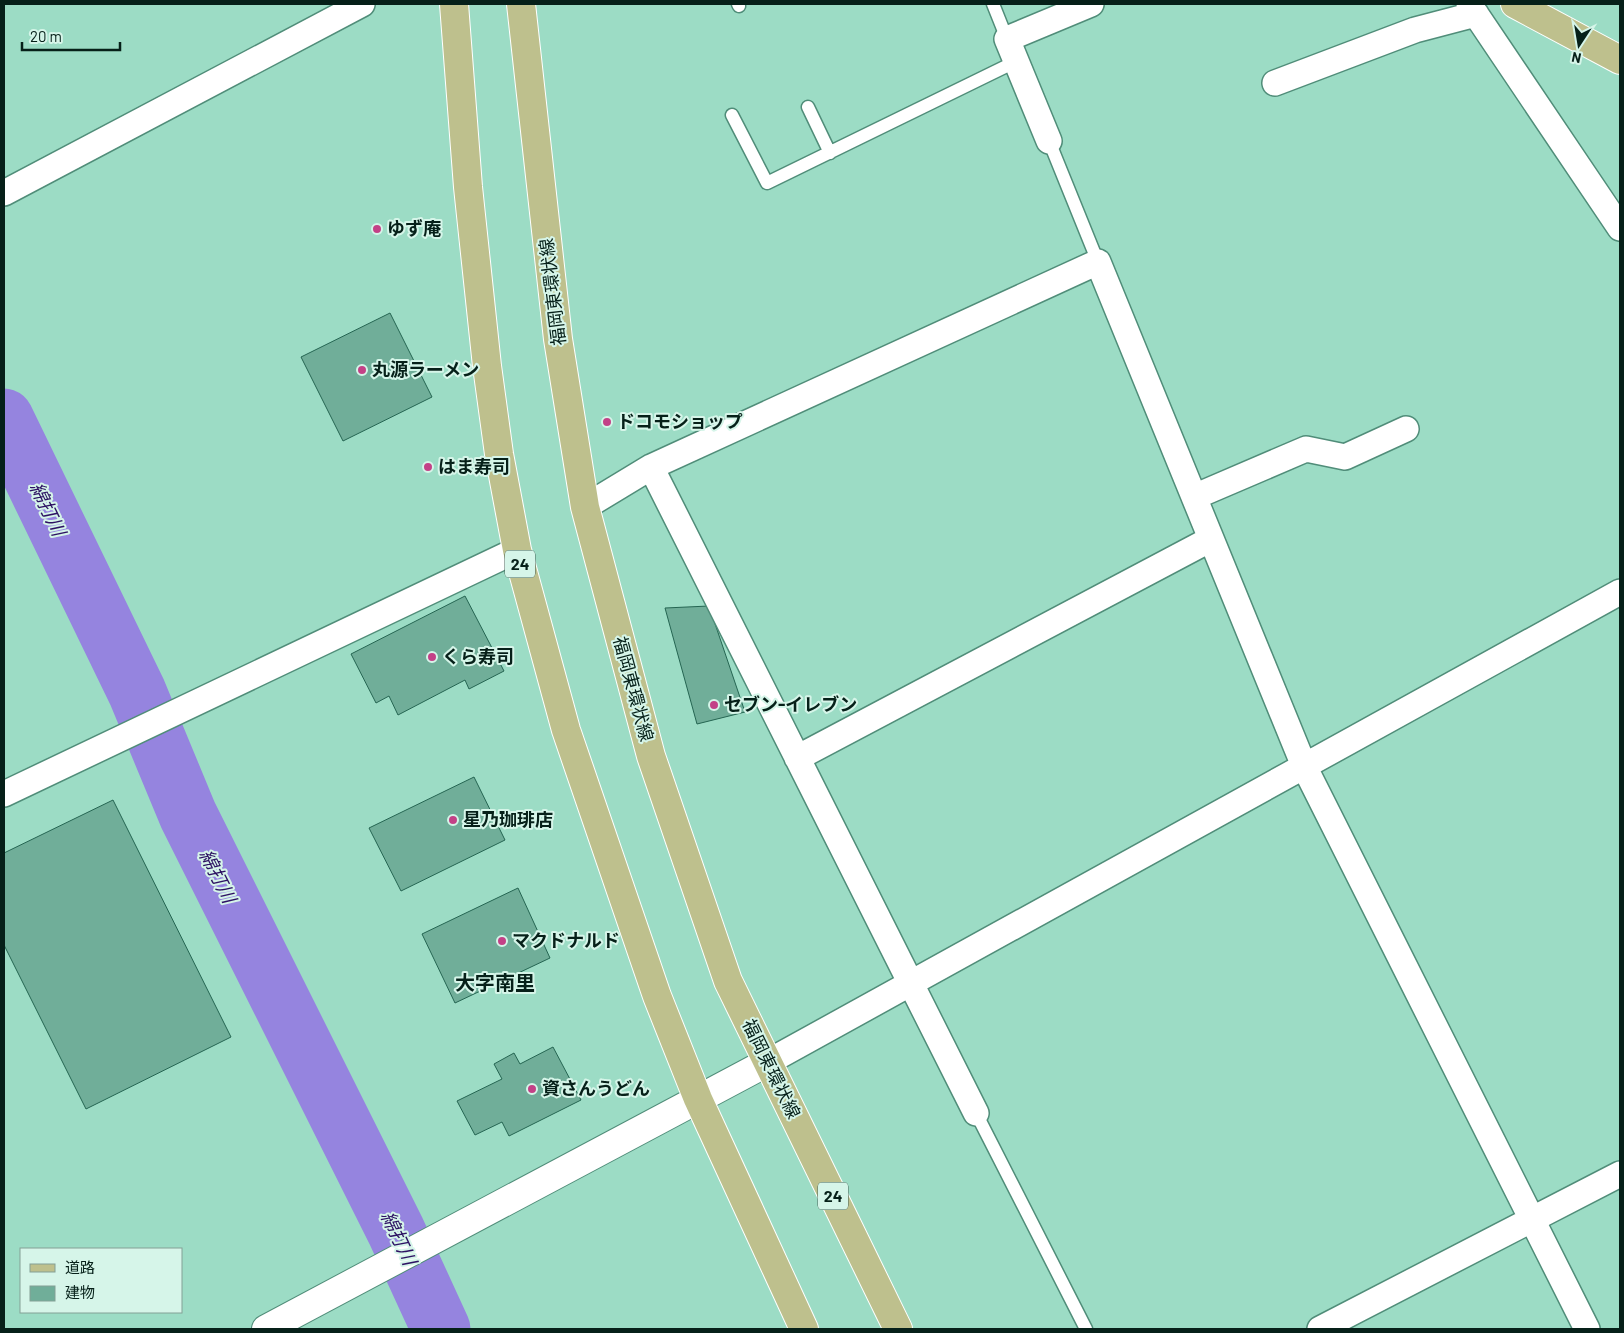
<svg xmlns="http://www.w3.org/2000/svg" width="1624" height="1333" viewBox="0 0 1624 1333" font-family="Barlow,'Noto Sans JP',sans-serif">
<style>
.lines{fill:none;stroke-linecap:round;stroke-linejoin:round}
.river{stroke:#9584df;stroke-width:59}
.building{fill:#70ae99;stroke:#256552}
.lane-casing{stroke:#508d79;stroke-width:15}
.street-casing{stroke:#508d79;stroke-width:28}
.secondary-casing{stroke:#508d79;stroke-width:30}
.primary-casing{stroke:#fff;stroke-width:30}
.lane{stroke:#fff;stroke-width:12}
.street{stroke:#fff;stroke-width:25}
.secondary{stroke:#fff;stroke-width:28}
.primary{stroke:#bec08d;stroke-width:28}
.poi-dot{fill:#c34187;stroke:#d6f5e9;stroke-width:2}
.labels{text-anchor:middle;stroke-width:4;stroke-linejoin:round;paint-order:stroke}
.shield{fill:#d6f5e9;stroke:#446057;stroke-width:1}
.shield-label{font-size:16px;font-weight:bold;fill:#062019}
.poi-label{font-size:18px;font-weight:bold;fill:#062019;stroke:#d6f5e9;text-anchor:start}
.street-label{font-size:18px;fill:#062019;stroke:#d6f5e9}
.water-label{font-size:19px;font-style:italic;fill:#2d1263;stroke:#d6f5e9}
.quarter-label{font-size:20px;font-weight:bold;fill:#062019;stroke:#d6f5e9}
</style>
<rect width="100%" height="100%" fill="#9cdcc5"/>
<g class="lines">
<path class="river" d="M4,418L137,692L188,815L396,1231L441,1329"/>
</g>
<path class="building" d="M390,313L432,397L343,441L301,357Z
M465,596L504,671L469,689L465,680L398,715L389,696L376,703L351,654Z
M709,606L745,712L697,724L665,608Z
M474,777L505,840L401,891L369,828Z
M113,800L231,1037L86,1109L4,945V853Z
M518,888L550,958L455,1003L422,934Z
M553,1047L581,1100L509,1136L502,1122L475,1135L457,1101L502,1079L494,1064L514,1053L520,1064Z"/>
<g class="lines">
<defs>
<path id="lane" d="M738,4L739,6
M993,4L1007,39
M808,107L830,153
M732,115L767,183L1017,61
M1049,141L1098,262
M976,1113L1086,1329"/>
<path id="street" d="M1469,4L1620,228
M1275,83L1415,30L1476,14
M1049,141L1007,39L1091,4
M4,193L362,4
M651,467L976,1113
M1194,497L1306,449L1345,457L1406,429
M585,507L651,467L1098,262L1304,766L1587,1329
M797,758L1211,539
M4,794L517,550
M768,1062L1620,592
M1320,1329L1620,1174"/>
<path id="secondary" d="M266,1329L768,1062"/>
<path id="primary" d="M454,4L468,187L487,366L499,454L517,550L566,730L657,996L698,1099L804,1329
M521,4L558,339L585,507L651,756L728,981L898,1329
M1515,4L1620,60"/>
</defs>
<use href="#lane" class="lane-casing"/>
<use href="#street" class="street-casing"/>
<use href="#secondary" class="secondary-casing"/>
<use href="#primary" class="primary-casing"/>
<use href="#lane" class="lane"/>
<use href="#street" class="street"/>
<use href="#secondary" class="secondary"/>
<use href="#primary" class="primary"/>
</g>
<g class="poi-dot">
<circle cx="377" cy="229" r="5"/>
<circle cx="362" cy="370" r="5"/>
<circle cx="607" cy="422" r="5"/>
<circle cx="428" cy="467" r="5"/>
<circle cx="432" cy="657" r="5"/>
<circle cx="714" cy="705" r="5"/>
<circle cx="453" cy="820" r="5"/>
<circle cx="502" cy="941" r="5"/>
<circle cx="532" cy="1089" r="5"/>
</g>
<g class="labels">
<g class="shield">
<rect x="505" y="550.5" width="30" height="27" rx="4"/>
<rect x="818" y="1182.5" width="30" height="27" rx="4"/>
</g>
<g class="shield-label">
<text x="520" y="570">24</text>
<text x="833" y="1202">24</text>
</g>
<g class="poi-label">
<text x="387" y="235">ゆず庵</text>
<text x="372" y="376">丸源ラーメン</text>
<text x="617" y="428">ドコモショップ</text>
<text x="438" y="473">はま寿司</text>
<text x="442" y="663">くら寿司</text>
<text x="724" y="711">セブン-イレブン</text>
<text x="463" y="826">星乃珈琲店</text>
<text x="512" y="947">マクドナルド</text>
<text x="542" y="1095">資さんうどん</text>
</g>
<g class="street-label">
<text transform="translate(553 292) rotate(-97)" y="6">福岡東環状線</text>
<text transform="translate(633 689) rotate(75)" y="6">福岡東環状線</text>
<text transform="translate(771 1069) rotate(64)" y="6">福岡東環状線</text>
</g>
<g class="water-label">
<text transform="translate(48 509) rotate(64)" y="7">綿打川</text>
<text transform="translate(218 876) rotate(63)" y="7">綿打川</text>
<text transform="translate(399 1238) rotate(65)" y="7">綿打川</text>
</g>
<g class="quarter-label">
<text x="495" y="990">大字南里</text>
</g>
</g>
<rect width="1624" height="1333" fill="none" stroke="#062019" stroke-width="10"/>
<rect x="20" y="1248" width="162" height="65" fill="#d6f5e9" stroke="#83a096"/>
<rect x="30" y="1264" width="25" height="8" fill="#bec08d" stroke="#83a096"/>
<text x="65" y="1273" font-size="15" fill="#062019">道路</text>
<rect x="30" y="1286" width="25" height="15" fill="#70ae99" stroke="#83a096"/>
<text x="65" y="1298" font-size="15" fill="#062019">建物</text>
<g transform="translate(1579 45) rotate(192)" stroke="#d6f5e9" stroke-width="4" paint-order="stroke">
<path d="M0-4L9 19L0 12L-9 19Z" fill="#062019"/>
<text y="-8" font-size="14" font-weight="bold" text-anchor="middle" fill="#062019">N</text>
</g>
<path d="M22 42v8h98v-8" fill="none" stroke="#062019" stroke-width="2.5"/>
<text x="30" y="42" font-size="15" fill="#062019" stroke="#d6f5e9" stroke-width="4" paint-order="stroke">20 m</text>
</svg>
